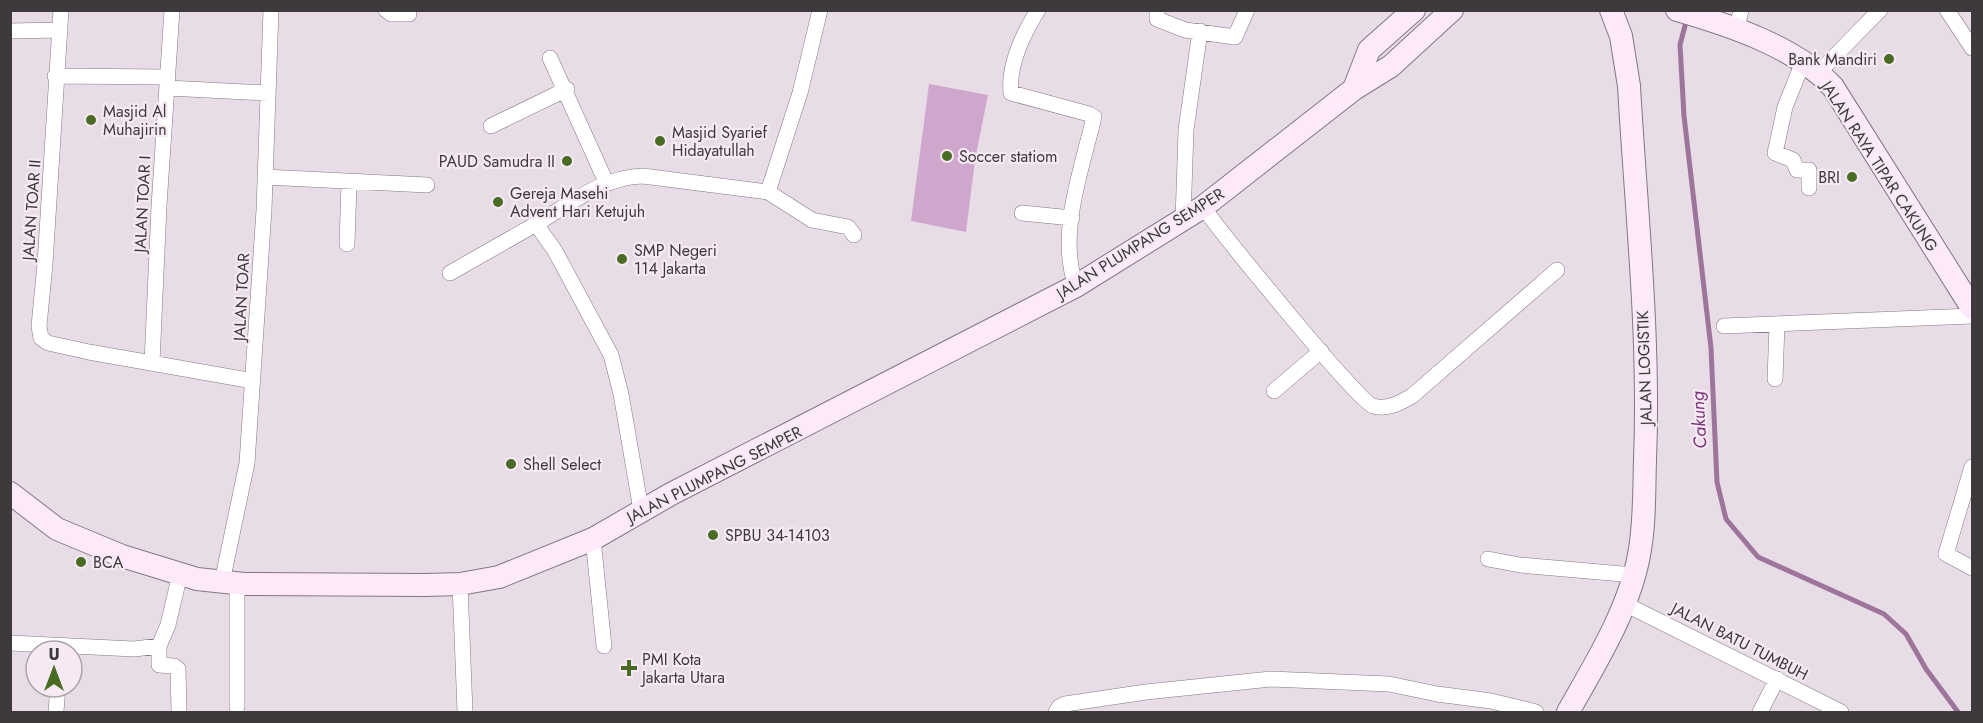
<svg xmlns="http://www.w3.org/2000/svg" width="1983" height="723" viewBox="0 0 1983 723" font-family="Jost,sans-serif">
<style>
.green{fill:#cfa6cc}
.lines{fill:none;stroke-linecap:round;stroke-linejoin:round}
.stream{stroke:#9d759a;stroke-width:5}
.street-casing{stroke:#837882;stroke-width:16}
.secondary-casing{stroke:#837882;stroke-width:24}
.street{stroke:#fff;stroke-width:15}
.secondary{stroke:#fceafb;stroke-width:22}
.poi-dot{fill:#496b23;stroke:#f6e9f4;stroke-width:2}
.labels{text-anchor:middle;stroke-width:4.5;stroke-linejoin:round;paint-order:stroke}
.poi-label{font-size:16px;fill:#3e393d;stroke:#f6e9f4;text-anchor:start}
.street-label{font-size:16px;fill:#3e393d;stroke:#f6e9f4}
.water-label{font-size:18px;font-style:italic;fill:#793777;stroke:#f6e9f4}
</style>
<rect width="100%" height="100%" fill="#e8dce7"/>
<path class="green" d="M929,84L988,95L975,160L966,232L911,221Z"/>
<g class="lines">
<path class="stream" d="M1687,18L1680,45L1684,116L1711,348L1717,482L1726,519L1758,557L1884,614L1906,634L1926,669L1958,712"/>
<defs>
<path id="street" d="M61,10L45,264L39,326L41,338L48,343L89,352L253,381
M386,10L391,14H409
M1038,10C1023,34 1008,64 1011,93L1089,114L1094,117C1082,169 1057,234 1076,286
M1157,10V19L1185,30L1235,37L1247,10
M1947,10L1972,48
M1737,29L1741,10
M10,31L60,30
M550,58L606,182
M1803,62L1785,107L1775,153L1793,160L1797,170H1809V188
M1819,72L1880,10
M55,76L167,77
M167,88L268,93
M491,126L567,89
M265,177L427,185
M768,192L812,220L848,227L854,235
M1203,207C1220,231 1358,402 1373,406C1387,410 1400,403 1412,396L1557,270
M1022,213L1072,218
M1183,220L1186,130L1200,31
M347,244L349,183
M450,273L536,224
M1724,326L1972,316
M152,363L159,206L172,10
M1775,379L1777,325
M1274,391L1321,351
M1972,467L1946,554L1972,568
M641,510L621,394L611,355L555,251L536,224C570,204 602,177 643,176L768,192L800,93L820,10
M593,539L604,646
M1488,559L1520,565L1634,575
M222,582L247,463L264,210L271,10
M460,584L465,712
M1623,603L1841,712
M10,643L134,649L159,646L168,625L180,574
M159,646V665L174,666L178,669L179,711
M237,707V583
M56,711L58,687
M1056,712L1059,707L1065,704L1146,692L1271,679L1389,684L1437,694L1491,701L1536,712
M1760,712L1777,679"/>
<path id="secondary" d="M1677,10C1729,25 1796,47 1833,87L1972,308
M1354,89L1369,50L1414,10
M10,493L57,529L122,556L197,579L244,584L425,585L460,584L499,577L593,539L671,494L1076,286L1203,207L1354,89L1391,66L1452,10
M1568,712C1595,664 1629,610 1639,555C1645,524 1644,491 1645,460C1650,335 1636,210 1629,86L1621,36L1611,10"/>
</defs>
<use href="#street" class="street-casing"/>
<use href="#secondary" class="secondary-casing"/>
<use href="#street" class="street"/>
<use href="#secondary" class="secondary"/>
</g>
<g class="poi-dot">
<circle cx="1889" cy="59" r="6"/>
<circle cx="91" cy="120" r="6"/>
<circle cx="660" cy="141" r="6"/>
<circle cx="947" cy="156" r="6"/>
<circle cx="567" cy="161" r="6"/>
<circle cx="1852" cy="177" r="6"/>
<circle cx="498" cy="202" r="6"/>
<circle cx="622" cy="259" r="6"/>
<circle cx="511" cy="464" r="6"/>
<circle cx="713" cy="535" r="6"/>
<circle cx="81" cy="562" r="6"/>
<path d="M626 659h6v6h6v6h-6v6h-6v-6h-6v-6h6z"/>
</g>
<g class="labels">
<g class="poi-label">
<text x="1877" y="65" text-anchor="end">Bank Mandiri</text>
<text x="103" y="117">Masjid Al<tspan x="103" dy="18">Muhajirin</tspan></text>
<text x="672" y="138">Masjid Syarief<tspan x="672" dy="18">Hidayatullah</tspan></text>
<text x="959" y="162">Soccer statiom</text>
<text x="555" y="167" text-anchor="end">PAUD Samudra II</text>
<text x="1840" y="183" text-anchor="end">BRI</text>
<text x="510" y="199">Gereja Masehi<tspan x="510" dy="18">Advent Hari Ketujuh</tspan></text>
<text x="634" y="256">SMP Negeri<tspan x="634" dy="18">114 Jakarta</tspan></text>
<text x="523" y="470">Shell Select</text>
<text x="725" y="541">SPBU 34-14103</text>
<text x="93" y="568">BCA</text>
<text x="642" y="665">PMI Kota<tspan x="642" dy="18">Jakarta Utara</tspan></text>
</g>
<g class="street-label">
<text transform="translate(1880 166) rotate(57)" y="6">JALAN RAYA TIPAR CAKUNG</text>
<text transform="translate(142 204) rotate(-87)" y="6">JALAN TOAR I</text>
<text transform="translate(31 210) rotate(-86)" y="6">JALAN TOAR II</text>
<text transform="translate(1140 243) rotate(-32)" y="6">JALAN PLUMPANG SEMPER</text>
<text transform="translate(241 297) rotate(-87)" y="6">JALAN TOAR</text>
<text transform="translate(1644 368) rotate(-92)" y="6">JALAN LOGISTIK</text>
<text transform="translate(714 474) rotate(-27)" y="6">JALAN PLUMPANG SEMPER</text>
<text transform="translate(1740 641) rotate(27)" y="6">JALAN BATU TUMBUH</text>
</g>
<g class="water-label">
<text transform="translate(1699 420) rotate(-93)" y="6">Cakung</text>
</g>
</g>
<rect width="1983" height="723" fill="none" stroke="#3e393d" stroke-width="24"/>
<g transform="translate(54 669)"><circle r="28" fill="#f6e9f4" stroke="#aca3ab" stroke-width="1.5"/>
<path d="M0-4.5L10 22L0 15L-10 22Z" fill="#496b23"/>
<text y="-9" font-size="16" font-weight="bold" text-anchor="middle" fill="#3e393d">U</text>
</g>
</svg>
